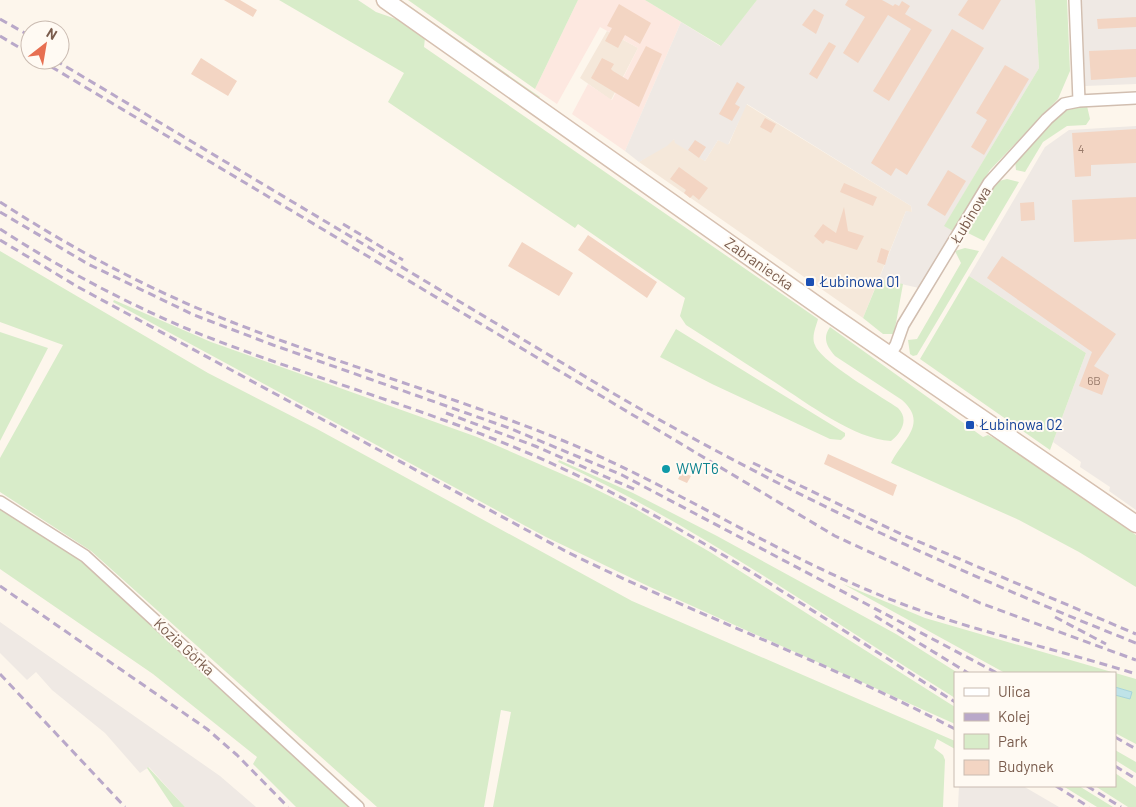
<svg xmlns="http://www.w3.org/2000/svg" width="1136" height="807" viewBox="0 0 1136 807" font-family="Barlow,sans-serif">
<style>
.residential{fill:#f5e8da}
.commercial{fill:#fde8e0}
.industrial{fill:#efe9e4}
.green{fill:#d8ecc9}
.water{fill:#bfe3e8;stroke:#a5d3da}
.building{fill:#f3d5c3}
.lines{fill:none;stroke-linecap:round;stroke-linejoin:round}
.street-casing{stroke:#d1beb0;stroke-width:14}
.secondary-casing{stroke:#d6c0b0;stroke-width:19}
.street{stroke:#fff;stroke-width:11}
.secondary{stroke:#fff;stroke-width:16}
.rail{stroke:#b9a8c9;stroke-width:3;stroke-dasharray:8 5;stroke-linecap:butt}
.transit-dot{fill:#1a4fb4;stroke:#fffaf3;stroke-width:2}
.culture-dot{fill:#0f9aa8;stroke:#fffaf3;stroke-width:2}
.labels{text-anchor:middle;stroke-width:4;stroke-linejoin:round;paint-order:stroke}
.number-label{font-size:12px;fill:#987a6a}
.street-label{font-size:15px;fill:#7a5c4d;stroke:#fffaf3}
.transit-label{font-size:15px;fill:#164399;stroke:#fffaf3;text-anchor:start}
.culture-label{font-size:15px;fill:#0d838f;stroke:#fffaf3;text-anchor:start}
</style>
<rect width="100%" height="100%" fill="#fdf6ec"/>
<path class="residential" d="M607,31L638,48L611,100L580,78Z
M746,104L911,206L912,213L906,211L863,318L639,162L674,139L705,161L718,140L729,144Z"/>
<path class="commercial" d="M578,0H645L681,22L625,151L572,114L588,84L612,100L638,48L600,27L557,104L535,89Z"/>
<path class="industrial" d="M757,0H1035L1039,68L945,225L953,231L919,288L879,279L906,211L912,212L911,206L747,104L728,145L718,140L705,161L675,143L674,139L667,146L639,162L625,151L681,22L720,46Z
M1082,0H1136V84L1085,86Z
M1136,126V510L1109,491L1110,487L1080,467L1081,462L1053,442L1086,353L969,276L1045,147L1069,130Z
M0,622L220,776L256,807H185L149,767L140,773L105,733L52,690L36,672L27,680L0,653Z
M959,786H1023L1059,807H958Z"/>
<path class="green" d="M279,0H358L376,12L399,20L425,38L424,47L818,319C816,327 811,337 815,345C821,362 881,396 898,408C909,419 902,432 891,441C854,439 807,403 776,383C746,364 716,344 686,325L680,316L685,298L578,224L575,228L388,102L404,73Z
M396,0H401L540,97L538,99Z
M408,0H578L535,89Z
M645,0H757L721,46Z
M1035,0H1067L1070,71L1058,99L990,170L953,231L944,226L1039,68Z
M1087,106L1090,119L1086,125L1067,126L1043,142L1025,172L1016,170L1015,160L1049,121L1069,107Z
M1007,179L1019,182L984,241L964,231L993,186L999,181Z
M965,248L979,251L917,355L913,356L910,354L908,340L917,339L961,263L955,251Z
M0,251L208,373L317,429L632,601L955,741V749L937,739L934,748L943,755L945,760L943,807H493L511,712L501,710L484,807H377L91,551L0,492V458L63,345L0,322Z
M969,276L1086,353L1050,450L920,359Z
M879,279L903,284L894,334H883L863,318Z
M114,300L211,342L477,437L585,484L634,508L710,552L955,707V724L650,587L546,537L113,302Z
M830,327L983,437L988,435L1002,442L1136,535V587L1079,552L1019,520L891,463C902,440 929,424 902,400L835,356C827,347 822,338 830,327Z
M676,329L845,433V436L841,440L830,439L712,384L660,357Z
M0,332L48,348L0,441Z
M559,460L633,493L717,536L896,634L958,673H955V698C825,617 698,526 558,462Z
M0,507L79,558L351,807H296L253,764L257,757L153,674L0,569Z
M843,584L925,618L1136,679V744L1115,733V695L1130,699L1132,692L1115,687V673H1005Z
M1115,750L1136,762V773L1115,760Z
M148,767L185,807H173L147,768Z
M1115,773L1136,787V807H1128L1095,786H1115Z
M1063,786H1079L1113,807H1097Z"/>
<path class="water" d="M1115,687L1132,692L1130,699L1115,695Z"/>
<path class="building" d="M224,0H240L257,10L253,17Z
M848,0H882L893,6L895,4L899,6L902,1L910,6L905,14L932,30L889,101L873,91L911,29L888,15L858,63L843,53L865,17L845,5Z
M968,0H1001L983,30L958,15Z
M619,4L651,23L640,44L625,35L618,48L605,41L612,28L607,26Z
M814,9L824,15L816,34L802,25Z
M1136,17V27L1098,29L1097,19Z
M952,29L984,48L907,175L896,168L891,176L871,163Z
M829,42L836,46L817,79L809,74Z
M646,46L662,54L639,107L591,78L602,58L614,64L611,69L613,71L628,80Z
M1136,49V77L1091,80L1089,51Z
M201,58L237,81L228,96L191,74Z
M1005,65L1029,79L984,155L971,147L987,120L976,113Z
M737,82L745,87L735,104L740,107L732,121L719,114Z
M765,118L776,124L771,133L760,127Z
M1136,129V163L1091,165V176L1075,177L1072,133Z
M695,140L706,147L699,158L688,150Z
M679,167L708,188L699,200L693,195L690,198L684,193L686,190L670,179Z
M948,170L966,181L945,216L927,205Z
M844,183L877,197L873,206L840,192Z
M1136,197V239L1074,242L1072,200Z
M1034,202L1035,220L1021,221L1020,203Z
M844,207L848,231L864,236L857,250L826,240L823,244L814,236L823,224L836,233Z
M588,235L657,282L647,298L578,250Z
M522,242L573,273L559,296L508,266Z
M881,248L889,251L885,265L877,262Z
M1002,256L1116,334L1094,366L1109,375L1102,395L1079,386L1092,352L987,278Z
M828,454L897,485L893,496L824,464Z
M682,472L691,476L687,483L678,479Z"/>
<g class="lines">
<defs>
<path id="street" d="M1075,0L1079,101
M890,354L896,345L903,325L989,183L1047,119L1064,104L1079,101L1136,98
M0,502L85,556L358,807"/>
<path id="secondary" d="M385,0L827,312L1136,524"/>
</defs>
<use href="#street" class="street-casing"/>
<use href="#secondary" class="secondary-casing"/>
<use href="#street" class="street"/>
<use href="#secondary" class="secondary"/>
<path class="rail" d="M0,19L30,36
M0,36L30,54
M40,60L835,536L980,603L1136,660
M55,60L616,395C783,492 957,572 1136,643
M0,202C63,243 128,278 197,308C317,358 443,392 564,441C669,484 765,547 870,591C956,628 1047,646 1136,674
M0,212L88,264L194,315L273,345L509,428L622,475L997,673
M343,224L403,260
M0,229C60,268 124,302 190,330C301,375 418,406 528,453C679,518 816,614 955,702
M0,240L78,287L569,553C696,615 830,663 955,729
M446,413L535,446L636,490
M753,463L903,535L1136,634
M0,586L207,729L237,755L288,807
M875,616L968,673
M1055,617L1106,644
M0,674L125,807
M1115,737L1136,749
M1115,766L1136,779
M1056,786L1089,807
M1087,786L1121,807"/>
</g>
<g class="transit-dot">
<rect x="805" y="277" width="10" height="10" rx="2.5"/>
<rect x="965" y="420" width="10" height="10" rx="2.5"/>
</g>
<circle class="culture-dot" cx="666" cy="469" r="5"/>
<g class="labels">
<g class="number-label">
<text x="1081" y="153">4</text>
<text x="1094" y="385">6B</text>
</g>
<g class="street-label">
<text transform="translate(971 215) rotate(-59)" y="5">Łubinowa</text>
<text transform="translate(759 264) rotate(35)" y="5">Zabraniecka</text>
<text transform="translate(184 647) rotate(43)" y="5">Kozia Górka</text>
</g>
<g class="transit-label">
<text x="820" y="287">Łubinowa 01</text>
<text x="980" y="430">Łubinowa 02</text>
</g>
<g class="culture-label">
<text x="676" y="474">WWT6</text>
</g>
</g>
<rect x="954" y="672" width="162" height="115" fill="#fffaf3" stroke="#cabbb1"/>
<rect x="964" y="688" width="25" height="8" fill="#ffffff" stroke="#cabbb1"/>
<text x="998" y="697" font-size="15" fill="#7a5c4d">Ulica</text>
<rect x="964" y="713" width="25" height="8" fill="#b9a8c9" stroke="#cabbb1"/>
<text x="998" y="722" font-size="15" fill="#7a5c4d">Kolej</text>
<rect x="964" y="734" width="25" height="15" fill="#d8ecc9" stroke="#cabbb1"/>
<text x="998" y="747" font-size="15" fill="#7a5c4d">Park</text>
<rect x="964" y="760" width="25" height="15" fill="#f3d5c3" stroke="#cabbb1"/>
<text x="998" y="772" font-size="15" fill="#7a5c4d">Budynek</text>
<g transform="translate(45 45) rotate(31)"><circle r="24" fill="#fffaf3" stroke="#cabbb1"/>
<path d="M0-4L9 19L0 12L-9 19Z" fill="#e76f51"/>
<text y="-8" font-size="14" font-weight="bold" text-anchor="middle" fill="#7a5c4d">N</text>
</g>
</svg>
